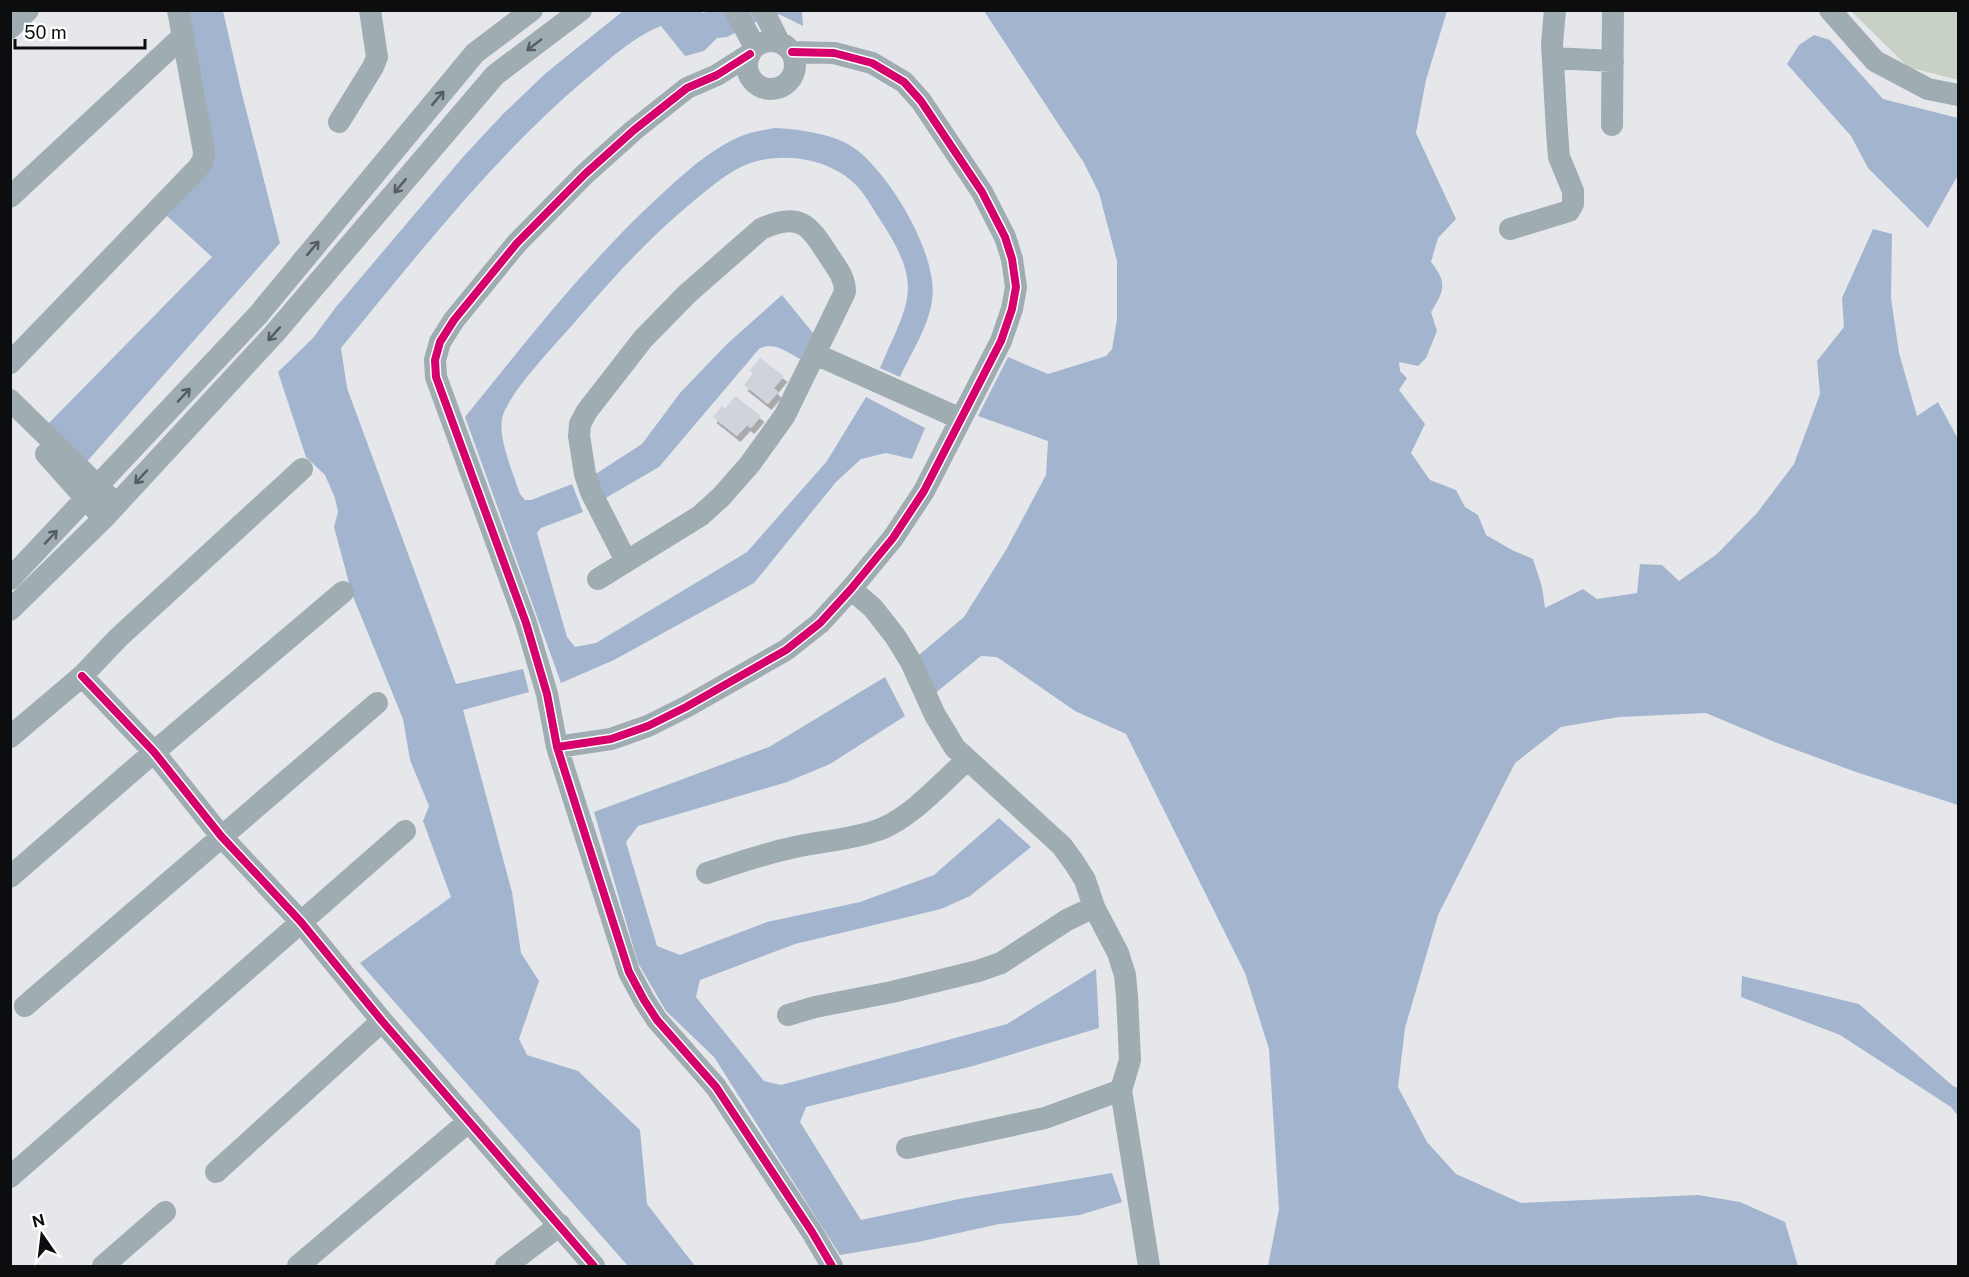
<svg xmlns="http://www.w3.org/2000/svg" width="1969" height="1277" viewBox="0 0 1969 1277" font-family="'Public Sans',sans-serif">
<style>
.green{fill:#c8d1c6}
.water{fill:#a3b5ce}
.building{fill:#d0d2dc;filter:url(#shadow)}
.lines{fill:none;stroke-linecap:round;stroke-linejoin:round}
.minor{stroke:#9facb2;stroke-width:22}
.cycleway-casing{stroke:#fff;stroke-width:11}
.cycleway{stroke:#d6006c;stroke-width:8}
.oneway{stroke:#565c60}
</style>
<defs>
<filter id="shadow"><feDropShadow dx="3.5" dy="6" stdDeviation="0" flood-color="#0004"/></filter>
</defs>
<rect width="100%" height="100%" fill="#e6e7eb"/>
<path class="green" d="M1851,11H1958V80L1908,67Z"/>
<path class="water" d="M698,10L703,13L712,10L802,11L803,26L781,15L773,13L727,37L717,38L704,51L685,56L661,26C633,37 610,59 587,78C493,157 418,255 341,348L347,388L456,684L523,669L529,692L463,710L512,892L521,953L539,981L519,1039L527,1055L578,1071L640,1130L647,1204L695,1266H628L360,963L451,897L423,821L429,806L410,760L403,719L352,594L334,527L338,512L335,498L325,475L306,457L278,372L313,338L336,307L463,157L503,114L546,73L623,11Z
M183,11H223L241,90L280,243L83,466L47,425L212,257L167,216L214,162L197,93Z
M984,11H1447L1426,80L1416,133L1456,219L1438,238L1431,262C1447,282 1445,290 1431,312L1437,331L1426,358L1418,366L1399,362L1400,371L1407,378L1399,390L1425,424L1411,453L1430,480L1456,490L1465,507L1478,515L1486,535L1512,550L1533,559L1542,587L1545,608L1583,589L1597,599L1637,593L1640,564L1662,565L1679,581L1717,554L1757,513L1794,464L1820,394L1817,361L1844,327L1842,298L1873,229L1892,234L1891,298L1899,353L1917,416L1938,402L1958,439V805L1856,772L1777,743L1706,713L1619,717L1561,727L1515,763L1438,915L1405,1028L1398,1087L1427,1142L1456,1174L1521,1203L1698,1195L1740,1202L1785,1222L1798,1266H1268L1279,1209L1269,1049L1245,973L1126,734L1075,711L997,657L981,656L928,699L912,661L964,617L1006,550L1046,475L1048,441L978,416L1008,357L1048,374L1106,356L1112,349L1117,319V261L1099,193L1084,163Z
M1814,35L1830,40L1883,99L1958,118V175L1928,228L1868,168L1851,136L1787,64L1799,45Z
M774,128C799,129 837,134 857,150C892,178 939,256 932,301C928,328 911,353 900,377L880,368C910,299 924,286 879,218C871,206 865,194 855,184C843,172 824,163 807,160C786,156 765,157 745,165C727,173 711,187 696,199C653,234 617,273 581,315C560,340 513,387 503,415C496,435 514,475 520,494L525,500H531L572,484L583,512L541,528L537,533L567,637L575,647L596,643L747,552L827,461L866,397L925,428L912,459L886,453L861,459L836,482L754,583L614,660L561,683L465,417C528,339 590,259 665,191C688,170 717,144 747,134C756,131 765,130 774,128Z
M782,295L813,333L800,359C787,352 774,341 759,349L659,467L604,499L594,475L642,444L680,393L727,344Z
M885,677L905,716L830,764L787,782L638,826L626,842L657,946L680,955L767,922L860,902L934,875L999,818L1031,847L970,896L941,909L795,944L700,980L696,997L764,1081L781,1085L1007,1024L1096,969L1099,1028L973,1066L806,1107L800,1122L861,1220L959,1199L1112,1173L1122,1202L1080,1215L999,1224L918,1242L840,1255L714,1057L666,1011L638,963L594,812L769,747Z
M1742,976L1859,1004L1953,1086L1958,1088V1116L1951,1107L1840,1035L1741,997Z"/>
<path class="building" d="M760,358L784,376L774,388L778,392L768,404L744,385L753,373L750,370Z
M735,396L761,416L751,428L747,425L737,436L713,417L722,406L725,409Z"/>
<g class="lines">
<path class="minor" d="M735,10L755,47
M763,10L779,42
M1830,10L1875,61L1928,89L1958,95
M10,28L28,10
M747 65a24 24 0 1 1 48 0a24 24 0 1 1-48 0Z
M750,54L717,75L687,88L634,130L585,174L517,243L454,320L440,342L435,360L436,377L526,623L547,694L557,747L629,972L644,1000L657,1020L716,1087L812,1232L832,1266
M1553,58L1613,61
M339,122L373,67L377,57L370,10
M1612,125L1613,10
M10,197L183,36
M1510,229L1569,211L1573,204V191L1559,157L1557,132L1552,44L1555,10
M815,354L961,419
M10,363L198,168L203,160L204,152L178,10
M10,400L108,496
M46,454L96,510
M10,579L258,315L475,53L532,10
M598,579L700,516L721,497L750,464L785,415L845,292C845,278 838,270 831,259C810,227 802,210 761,229L687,294L643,339L587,411L580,424L579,436L585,474L591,492L626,561
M851,589L873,608L895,636L911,662L935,715L955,748L1062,846L1075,864L1085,880L1094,907L1118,953L1125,975L1127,996L1130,1060L1121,1090L1149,1266
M10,610L103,519L274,334L495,75L581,10
M82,676L154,752L221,836L301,922L382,1021L594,1266
M10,737L82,676L118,638L302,469
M557,747L611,739L648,726L686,707L786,650L820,623L851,589L893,538L924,491L1001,341L1012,309L1016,287L1012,259L1005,237L982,192L921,101L904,82L872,63L834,53L792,52
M707,873C735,864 762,854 791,848C820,841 852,840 881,829C914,815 941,783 967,760
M10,877L154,752L343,592
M25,1006L377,703
M788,1015L815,1007L892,992L978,971L1001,963L1067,920L1094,907
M907,1148L1045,1118L1121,1090
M216,1172L382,1021
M10,1177L405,831
M103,1266L165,1212
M298,1266L468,1122
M506,1266L560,1225"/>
<defs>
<path id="cycleway" d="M750,54L717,75L687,88L634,130L585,174L517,243L454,320L440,342L435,360L436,377L526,623L547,694L557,747L629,972L644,1000L657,1020L716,1087L812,1232L832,1266
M82,676L154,752L221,836L301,922L382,1021L594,1266
M557,747L611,739L648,726L686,707L786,650L820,623L851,589L893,538L924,491L1001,341L1012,309L1016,287L1012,259L1005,237L982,192L921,101L904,82L872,63L834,53L792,52"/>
</defs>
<use href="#cycleway" class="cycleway-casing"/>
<use href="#cycleway" class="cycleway"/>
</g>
<defs><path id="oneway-shaft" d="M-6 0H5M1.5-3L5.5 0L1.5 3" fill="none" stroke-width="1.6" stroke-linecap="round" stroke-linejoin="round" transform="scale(1.5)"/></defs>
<g class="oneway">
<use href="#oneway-shaft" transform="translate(534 45) rotate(143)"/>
<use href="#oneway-shaft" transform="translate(438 98) rotate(-50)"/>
<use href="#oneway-shaft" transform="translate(400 186) rotate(130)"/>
<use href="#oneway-shaft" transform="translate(313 248) rotate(-50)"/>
<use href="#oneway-shaft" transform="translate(274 334) rotate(132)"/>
<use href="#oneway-shaft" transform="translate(184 395) rotate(-47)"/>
<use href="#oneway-shaft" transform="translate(141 477) rotate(133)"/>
<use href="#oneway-shaft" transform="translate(51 537) rotate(-47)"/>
</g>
<rect width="1969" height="1277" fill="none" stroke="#0c0d0e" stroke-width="24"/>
<g transform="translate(42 1235) rotate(346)" stroke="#ffffff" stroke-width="4.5" paint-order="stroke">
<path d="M0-4.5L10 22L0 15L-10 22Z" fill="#0c0d0e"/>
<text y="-9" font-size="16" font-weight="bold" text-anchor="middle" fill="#0c0d0e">N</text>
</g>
<path d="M15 39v9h130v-9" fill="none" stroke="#0c0d0e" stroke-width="3"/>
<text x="24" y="39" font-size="18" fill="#0c0d0e" stroke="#ffffff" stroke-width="4.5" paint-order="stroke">50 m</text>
</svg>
